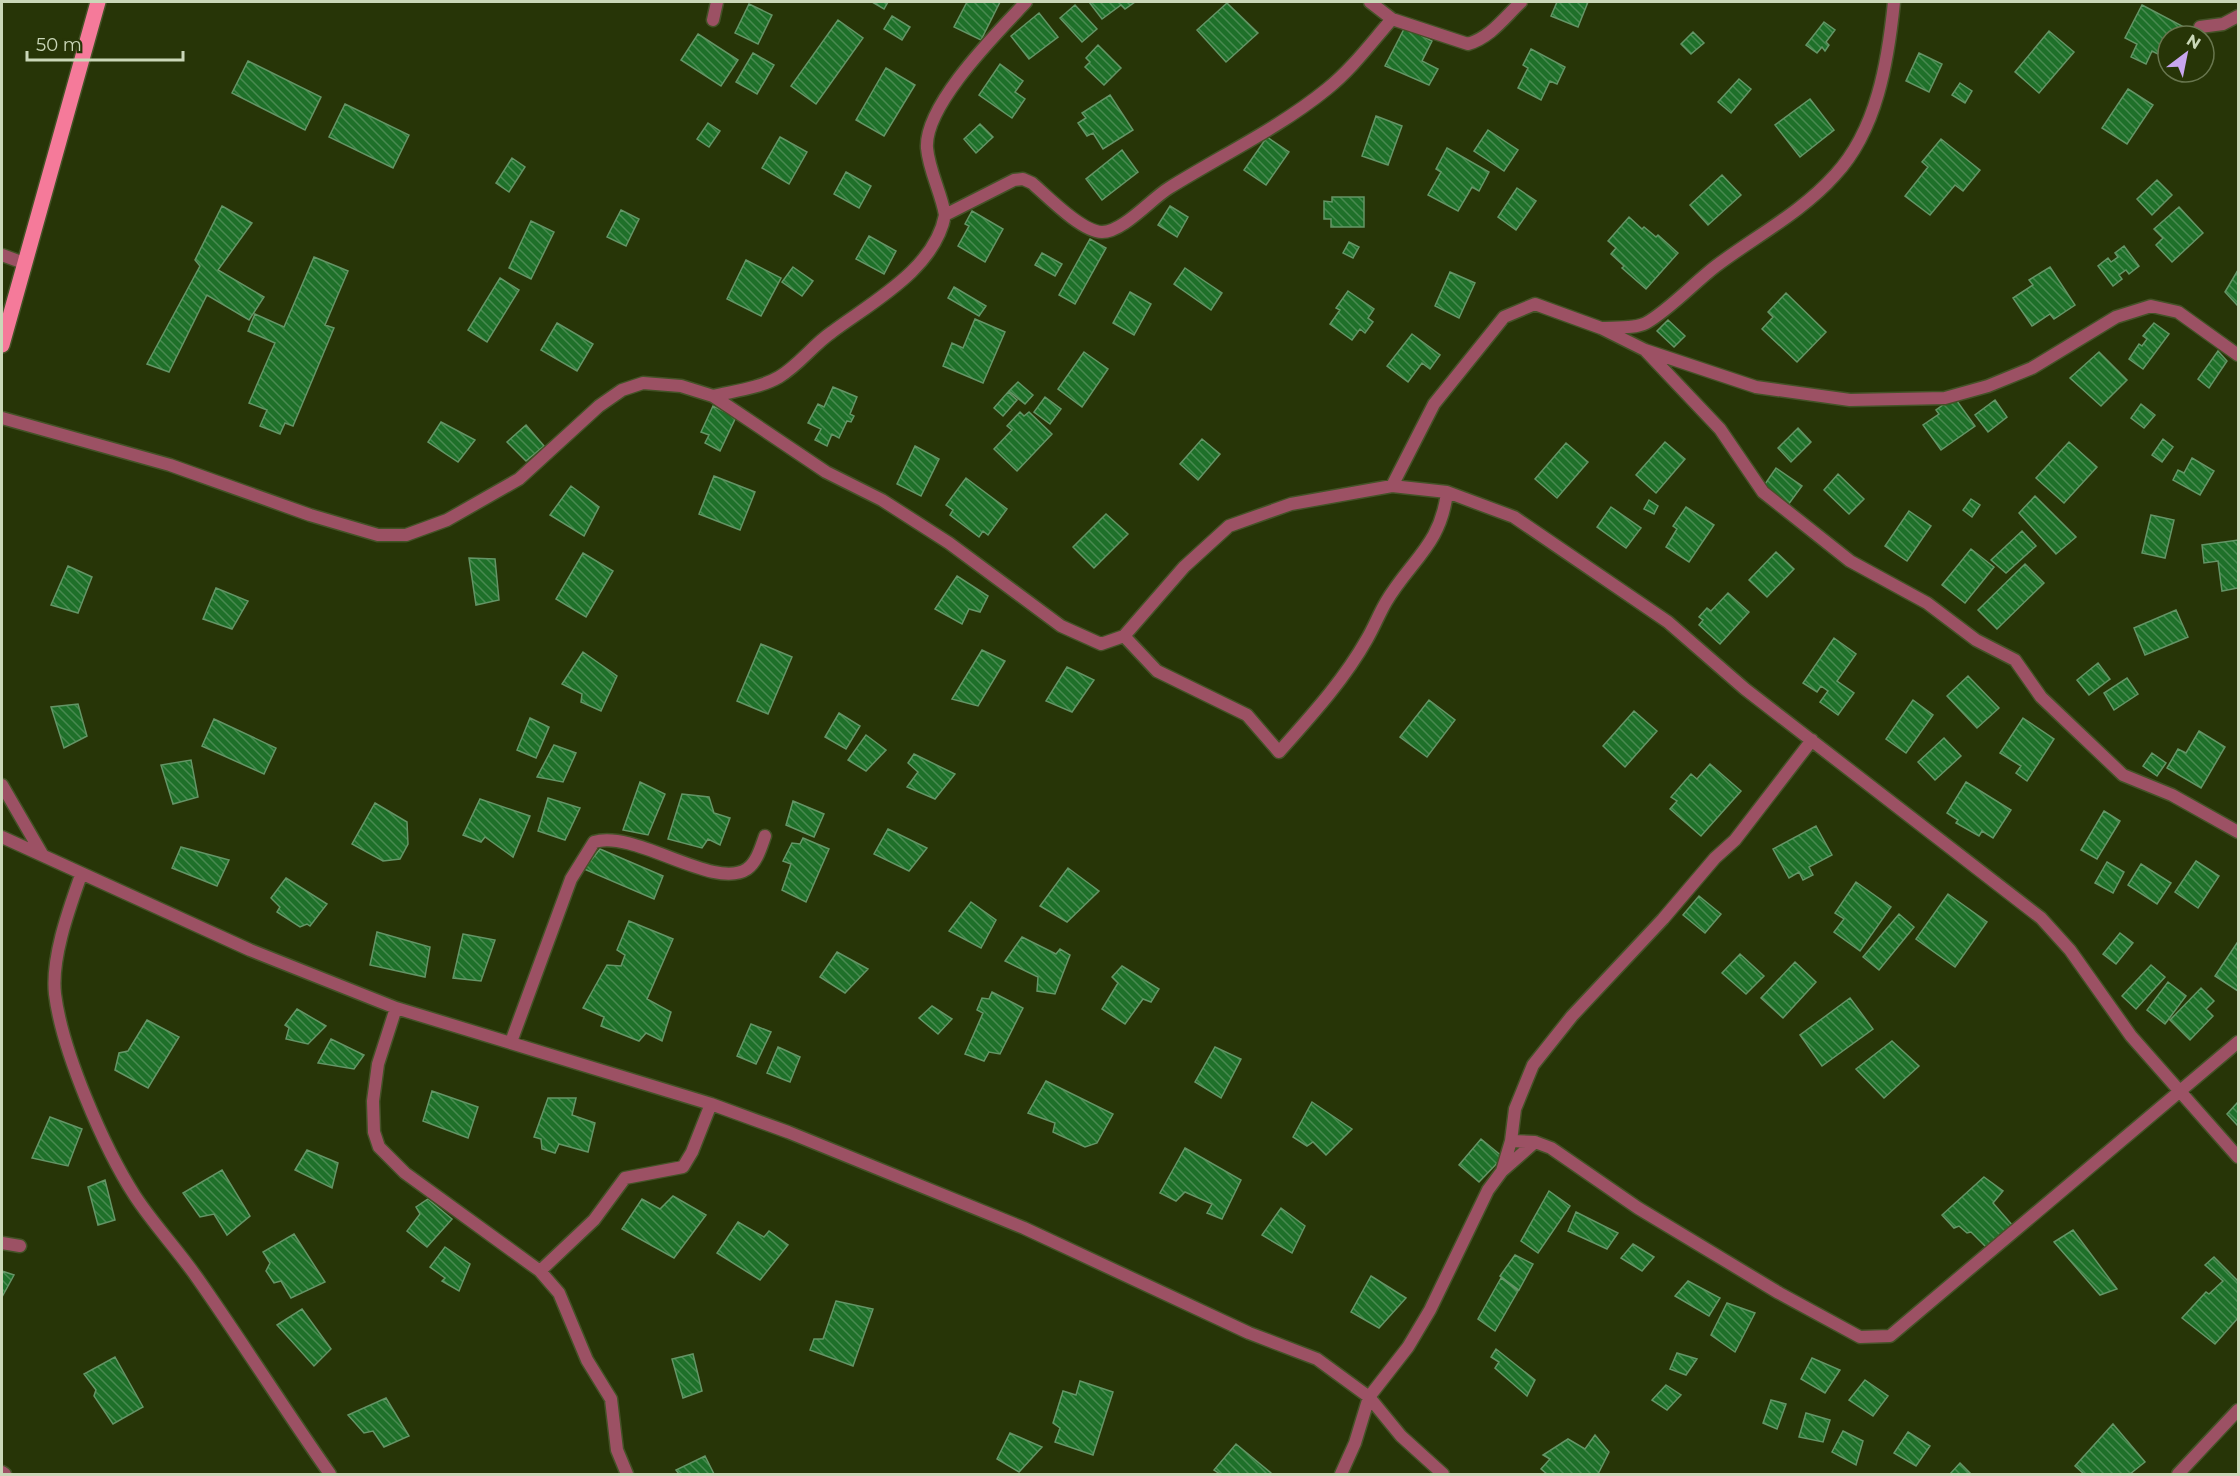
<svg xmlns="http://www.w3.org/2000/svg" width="2240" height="1476" viewBox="0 0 2240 1476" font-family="Montserrat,sans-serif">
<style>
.building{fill:url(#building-back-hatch);stroke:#649566;stroke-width:1.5}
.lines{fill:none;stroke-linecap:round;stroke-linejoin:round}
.minor-casing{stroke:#445227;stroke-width:15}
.primary-casing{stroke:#445227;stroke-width:18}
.minor{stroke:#9c5164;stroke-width:12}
.primary{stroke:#f57a9a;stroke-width:15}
</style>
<defs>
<pattern id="building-back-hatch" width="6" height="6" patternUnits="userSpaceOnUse" patternTransform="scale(1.5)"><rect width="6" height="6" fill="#1e7029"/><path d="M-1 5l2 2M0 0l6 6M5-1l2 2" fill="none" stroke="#488a50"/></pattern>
</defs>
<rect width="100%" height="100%" fill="#273507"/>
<path class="building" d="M872,2H888L884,9Z
M967,2H1000L981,40L954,27Z
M1089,2H1135L1125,9L1121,5L1102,19Z
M1557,2H1588L1578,27L1551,16Z
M1227,3L1258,33L1226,62L1197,30Z
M749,4L772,15L758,44L735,33Z
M1075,5L1097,29L1082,42L1060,18Z
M2142,5L2184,27L2181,36H2168V59L2152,51L2146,64L2131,57L2137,44L2125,38Z
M1039,13L1058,37L1029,59L1011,36Z
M892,16L910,27L902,40L884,29Z
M838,20L863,38L816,104L791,86Z
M1824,22L1835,30L1826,42L1829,45L1825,51L1822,47L1817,53L1806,45Z
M1405,27L1432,41L1422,61L1438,69L1429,85L1385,66Z
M2049,31L2074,52L2039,93L2015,72Z
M1693,32L1704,43L1691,54L1681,44Z
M698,34L738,60L721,86L681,60Z
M1098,45L1121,68L1104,85L1085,67L1090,62L1086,58Z
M1531,49L1565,67L1557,84L1550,81L1541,100L1518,88L1528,68L1523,65Z
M753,53L774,65L757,94L736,82Z
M1919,53L1942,64L1929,92L1906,81Z
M248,61L321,97L305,130L232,93Z
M1000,64L1023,81L1015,92L1025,99L1012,118L979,95Z
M886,68L915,85L884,136L856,120Z
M1739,79L1751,89L1731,113L1718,102Z
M1960,83L1972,91L1965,103L1952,95Z
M2128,89L2153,105L2127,144L2102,128Z
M1110,95L1133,130L1103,149L1093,133L1087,136L1078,123L1086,118L1082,113Z
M1810,99L1834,130L1800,157L1775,125Z
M345,104L409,135L393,168L329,137Z
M1376,116L1402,126L1388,165L1362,156Z
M708,123L720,131L709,147L697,139Z
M980,124L993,137L976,153L964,139Z
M1488,130L1518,150L1504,171L1474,151Z
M780,137L807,152L789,184L762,168Z
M1267,137L1289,152L1266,185L1244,170Z
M1941,139L1980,170L1963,191L1955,185L1930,215L1905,196L1928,167L1922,162Z
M1447,148L1489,172L1479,191L1472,187L1458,211L1428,195L1441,172L1436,169Z
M1122,150L1138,172L1102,200L1086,179Z
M512,158L525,167L509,192L496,183Z
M846,172L871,186L859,208L834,194Z
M1722,175L1741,195L1708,225L1690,205Z
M2157,180L2172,195L2152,215L2137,199Z
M1517,188L1536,201L1516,230L1498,217Z
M1332,197H1364V227H1331V219H1324V201L1332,202Z
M222,206L252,223L218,270L264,297L249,320L207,295L169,372L147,364L200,266L195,260Z
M1170,206L1188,217L1177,237L1158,225Z
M2179,207L2203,233L2172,262L2156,245L2163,238L2154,229Z
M621,210L639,219L626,246L607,237Z
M972,211L1003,229L985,262L958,246L969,226L965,224Z
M1629,217L1642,229L1644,227L1656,237L1658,235L1678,253L1646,289L1622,268L1624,266L1611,254L1616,248L1608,241Z
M531,221L554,232L531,279L509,268Z
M869,236L896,251L884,274L856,259Z
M1090,239L1106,248L1075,304L1059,295Z
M1349,242L1359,247L1353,258L1343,253Z
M2124,246L2139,266L2129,274L2126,270L2119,275L2122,279L2113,286L2098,266L2108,258L2111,262L2118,257L2115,253Z
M1042,253L1062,264L1055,276L1035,265Z
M314,257L348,271L325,325L334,328L293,426L285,423L280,434L260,426L267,410L249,403L275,343L248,331L255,314L284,327Z
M746,260L781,278L761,316L727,299Z
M793,267L813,281L802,296L782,282Z
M2050,267L2075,305L2054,319L2050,314L2032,326L2013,298L2033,285L2029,280Z
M1185,268L1222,293L1211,310L1174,284Z
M2238,270V306L2225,292Z
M1450,272L1475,283L1459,318L1435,306Z
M500,278L519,290L487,342L468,330Z
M954,287L986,306L979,316L948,298Z
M1348,291L1374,309L1368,318L1373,322L1365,333L1360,329L1352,340L1330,324L1340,310L1336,308Z
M1130,292L1151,304L1134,335L1113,323Z
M1786,293L1826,332L1797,362L1762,329L1773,317L1768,312Z
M975,319L1005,332L983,383L943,366L952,343L963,348Z
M1668,320L1685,336L1674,347L1657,331Z
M557,323L593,344L577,371L541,350Z
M2154,323L2169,334L2143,369L2129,359L2139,344L2142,346L2147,339L2143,336Z
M1412,334L1440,355L1430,369L1422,363L1408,382L1387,366Z
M2218,351L2227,361L2209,388L2198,379Z
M1084,352L1108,369L1082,407L1058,389Z
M2099,352L2127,380L2101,406L2070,378Z
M1018,382L1033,395L1025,404L1009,391Z
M833,387L857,397L850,414L854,416L851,422L847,421L839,438L832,434L827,446L815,440L821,429L808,423L818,404L824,407Z
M1008,392L1017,400L1003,416L994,408Z
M1045,397L1061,409L1050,424L1034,412Z
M1954,397L1975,426L1941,450L1923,425L1939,414L1936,410Z
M1995,400L2007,417L1988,432L1975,415Z
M2141,404L2155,415L2144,428L2131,418Z
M713,406L736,417L720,451L705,443L709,435L701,432Z
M1020,412L1024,416L1029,412L1052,434L1017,471L994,449L1012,430L1007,426Z
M441,422L475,440L458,462L428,442Z
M526,425L544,446L526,461L507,442Z
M1798,428L1811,442L1791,462L1778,448Z
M1202,439L1220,454L1198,480L1180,464Z
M2163,439L2173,447L2162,462L2152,455Z
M1665,442L1685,459L1656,493L1636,475Z
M2069,442L2097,467L2064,503L2036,478Z
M1566,443L1588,462L1557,498L1535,479Z
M915,446L939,459L921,496L897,484Z
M2192,458L2214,471L2200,495L2173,480L2178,470L2184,473Z
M1776,468L1802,486L1788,505L1763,487Z
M1838,474L1864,499L1849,514L1824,490Z
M714,476L755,492L740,530L699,514Z
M966,478L1007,509L988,535L983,531L979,537L950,515L953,510L946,505Z
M571,486L599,507L584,536L550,515Z
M2035,496L2076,537L2056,554L2019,513Z
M1971,499L1980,505L1972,517L1963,510Z
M1649,500L1658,506L1654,514L1644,509Z
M1611,507L1641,528L1626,548L1597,527Z
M1686,507L1714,525L1689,562L1666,547L1677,529L1673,526Z
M1909,511L1931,526L1907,561L1885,546Z
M1106,514L1128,534L1094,568L1073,547Z
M2151,515L2174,520L2165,558L2142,553Z
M2022,531L2036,546L2006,573L1991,560Z
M2238,540V588L2222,591L2218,561L2204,563L2202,545Z
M1971,549L1994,567L1965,603L1942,585Z
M1776,552L1794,569L1767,597L1749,580Z
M583,553L613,571L586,617L556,599Z
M469,558L495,559L499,600L476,605Z
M2025,564L2044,583L1997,629L1978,610Z
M68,566L92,577L78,613L51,605Z
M957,576L988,596L980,612L969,609L962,624L935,609Z
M216,588L248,601L232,629L203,619Z
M1728,593L1749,612L1720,644L1699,625L1703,620L1699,617L1707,608L1711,611Z
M2176,610L2188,637L2145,655L2134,628Z
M1834,638L1856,654L1837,681L1854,693L1838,715L1820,702L1828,691L1821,686L1817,692L1803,683Z
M761,644L792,657L768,714L737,701Z
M982,650L1005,661L978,706L952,699Z
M583,652L617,676L601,711L581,702L582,694L562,684Z
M2098,663L2110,679L2089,695L2077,680Z
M1067,667L1094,680L1072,712L1046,701Z
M1968,676L1999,708L1977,728L1947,696Z
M2127,678L2138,694L2114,710L2104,693Z
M1429,700L1455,720L1427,757L1400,737Z
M1913,700L1933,715L1906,753L1886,739Z
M78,704L87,736L64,748L51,707Z
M1634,711L1657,731L1625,767L1603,746Z
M839,713L860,726L846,749L825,737Z
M530,718L549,727L536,758L517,750Z
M2023,718L2054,739L2027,781L2016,773L2021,766L2000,753Z
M214,719L276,748L264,774L202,746Z
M2199,731L2225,747L2201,788L2167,768L2178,749L2186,753Z
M866,735L886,750L866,771L848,760Z
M1944,738L1961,756L1935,780L1918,762Z
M554,745L576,753L563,782L537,777Z
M2152,753L2166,763L2157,776L2143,766Z
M914,754L955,774L935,799L907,787L918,772L908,763Z
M191,760L198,797L173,804L161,765Z
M1710,764L1741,791L1701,836L1670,809L1677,801L1671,797L1691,774L1697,779Z
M640,782L665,794L648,835L623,830Z
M1966,782L2011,810L1993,838L1982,831L1979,836L1956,823L1958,820L1947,813Z
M682,794L709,797L714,813L730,818L720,845L708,839L702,848L668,839Z
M548,798L580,808L565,840L538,831Z
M480,799L530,816L513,857L485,837L481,842L463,835Z
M793,801L824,814L814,837L786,825Z
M375,803L407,822L408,844L400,859L383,861L352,844Z
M2104,811L2120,821L2097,859L2081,850Z
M1816,826L1832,855L1809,867L1813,875L1803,880L1799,872L1789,878L1773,849Z
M888,829L927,848L909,871L874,854Z
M803,838L829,849L806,902L782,890L791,864L783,861L792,843L800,844Z
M181,847L229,860L217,886L172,868Z
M600,849L663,876L654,899L584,869Z
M2196,861L2219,876L2198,908L2175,892Z
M2107,862L2124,872L2113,893L2095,883Z
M2141,864L2171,883L2157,904L2128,885Z
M1068,868L1099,891L1067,922L1040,906Z
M286,878L327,904L310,926L307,924L300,927L277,912L280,907L271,898Z
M1856,882L1891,907L1860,951L1834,932L1844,919L1835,913Z
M1948,894L1987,922L1955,967L1916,939Z
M1699,896L1721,914L1705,933L1683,915Z
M971,902L996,920L981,948L949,931Z
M1899,914L1914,927L1879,970L1863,957Z
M629,921L673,939L647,999L671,1012L662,1041L646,1033L639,1041L601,1026L604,1017L583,1008L607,965L621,966L625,955L617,950Z
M377,932L430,947L425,977L370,965Z
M2120,933L2133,943L2116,964L2103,954Z
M463,934L495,940L481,981L453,978Z
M1022,937L1056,954L1060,949L1070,955L1055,994L1037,991L1038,977L1005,961Z
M2237,943L2238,944V991L2215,976Z
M837,952L868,969L845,993L820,977Z
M1740,954L1764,976L1746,994L1722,973Z
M1795,962L1816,982L1783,1018L1761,998Z
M2151,965L2165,977L2136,1009L2122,996Z
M1122,966L1159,989L1151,1002L1143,999L1125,1024L1102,1009L1118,983L1112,977Z
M2168,982L2186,996L2165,1024L2147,1010Z
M2201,988L2214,1001L2206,1009L2213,1016L2190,1040L2170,1020Z
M992,992L1023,1008L1000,1054L989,1052L984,1061L965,1054L983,1013L977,1010L982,998L989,999Z
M1850,998L1873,1029L1822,1066L1800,1035Z
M932,1006L952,1019L938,1034L919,1018Z
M297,1009L326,1026L308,1044L286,1039L289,1028L285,1025Z
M147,1020L179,1037L148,1088L115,1070L119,1053L128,1051Z
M751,1024L771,1032L756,1064L737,1056Z
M331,1039L364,1055L354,1069L318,1063Z
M1892,1041L1919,1066L1884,1098L1856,1069Z
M778,1047L800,1057L790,1082L767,1073Z
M1215,1047L1241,1059L1221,1098L1195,1082Z
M1046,1081L1113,1114L1097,1143L1085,1147L1053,1132L1055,1123L1028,1113Z
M432,1091L478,1107L468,1138L423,1121Z
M548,1098H576L572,1115L595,1123L588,1152L559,1144L555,1153L542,1149L541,1139L534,1137Z
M1312,1102L1352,1129L1326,1155L1313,1142L1307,1146L1293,1137Z
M2238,1102V1126L2227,1114Z
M50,1117L82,1129L68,1166L32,1158Z
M1481,1139L1503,1157L1479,1182L1459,1165Z
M1185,1148L1241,1180L1222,1219L1207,1213L1212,1204L1185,1192L1176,1201L1160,1193Z
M307,1150L338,1163L332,1188L295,1170Z
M222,1170L250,1216L227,1235L214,1214L200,1217L183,1193Z
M1984,1177L2003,1191L1993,1203L2013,1226L1988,1249L1971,1232L1967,1233L1959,1226L1954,1228L1942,1215Z
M105,1180L115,1220L98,1225L88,1187Z
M1549,1191L1570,1206L1538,1253L1521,1241Z
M673,1196L706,1215L674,1258L622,1229L642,1199L660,1209Z
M428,1199L452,1219L427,1247L407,1231L420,1214L416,1207Z
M1281,1208L1305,1226L1292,1253L1262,1235Z
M1576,1212L1618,1233L1607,1249L1568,1231Z
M738,1222L764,1237L769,1231L788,1245L760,1280L717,1253Z
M2073,1230L2117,1289L2100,1295L2054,1242Z
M294,1234L325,1282L291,1298L281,1281L274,1283L266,1271L270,1263L263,1252Z
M1633,1244L1654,1257L1642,1271L1621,1258Z
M445,1247L470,1264L459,1291L442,1281L445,1278L430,1267Z
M1515,1255L1533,1264L1519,1290L1500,1276Z
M2214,1257L2238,1281V1318L2215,1344L2182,1318L2206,1292L2209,1294L2223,1281L2205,1265Z
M2,1271L14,1275L2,1297Z
M1371,1276L1406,1298L1379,1328L1351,1312Z
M1501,1278L1518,1291L1495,1331L1478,1319Z
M1688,1281L1720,1298L1709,1316L1675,1296Z
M836,1301L873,1309L853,1366L810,1350L814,1339H823Z
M1727,1303L1755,1313L1735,1352L1711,1335Z
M302,1309L331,1349L314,1366L277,1325Z
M1496,1349L1535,1380L1527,1396L1495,1368L1499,1362L1491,1357Z
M1677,1353L1697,1359L1686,1375L1670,1369Z
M693,1354L702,1391L683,1398L672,1359Z
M115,1357L143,1407L113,1424L94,1396L96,1390L84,1374Z
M1812,1358L1840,1370L1825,1393L1801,1379Z
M1865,1380L1888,1396L1873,1416L1849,1400Z
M1080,1381L1113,1392L1093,1455L1055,1442L1060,1428L1053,1423L1063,1391L1076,1395Z
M1666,1385L1681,1395L1667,1410L1652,1400Z
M386,1398L409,1436L384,1447L373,1431L364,1433L348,1415Z
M1771,1400L1786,1404L1777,1429L1763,1423Z
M1806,1413L1830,1420L1823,1442L1799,1437Z
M2113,1424L2145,1462L2130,1474H2084L2075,1466Z
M1843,1431L1863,1441L1856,1465L1832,1452Z
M1908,1432L1930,1446L1916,1466L1894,1453Z
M1010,1433L1042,1447L1019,1472L997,1459Z
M1595,1435L1609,1452L1598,1474H1547L1541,1469L1550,1459L1543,1455L1568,1439L1585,1449Z
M1236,1444L1271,1473L1270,1474H1220L1214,1470Z
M705,1456L714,1474H679L676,1470Z
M1960,1463L1971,1474H1950Z"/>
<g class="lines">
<defs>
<path id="minor" d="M1370,2L1392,19L1468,44C1491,37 1504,18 1521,2
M713,20L717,2
M2200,27L2223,24L2238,16
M945,215L1014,180L1023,179L1032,183C1047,196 1082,232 1102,232C1123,232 1151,199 1169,188C1222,155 1279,128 1327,89C1352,69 1371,43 1392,19
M2,255L24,263
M1601,328C1613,327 1635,329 1646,323C1668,311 1695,282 1716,266C1756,236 1802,212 1835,175C1877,130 1888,61 1894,2
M1646,351L1720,429L1763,492L1850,561L1927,603L1976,640L2015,660L2041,697L2123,775L2172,795L2238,832
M713,396C734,391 760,388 779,377C799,365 813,345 832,332C872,302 935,269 945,215C941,192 929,171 927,148C924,105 998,32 1026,2
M2,418L170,465L310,515L378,535H406L447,520L519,479L599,406L622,390L643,383L681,386L713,396L826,472L882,500L949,543L1061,626L1101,644L1124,636L1184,567L1229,526L1291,504L1392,486L1447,492L1514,517L1668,622L1745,689L2041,918L2070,950L2131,1036L2238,1157
M1392,486L1434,404L1504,317L1535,304L1601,328L1645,350L1756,387L1850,400L1945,398L1988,386L2032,368L2116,317L2151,306L2178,312L2238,355
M1124,636L1157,671L1247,715L1279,752C1311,716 1344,680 1367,639C1374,627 1379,614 1386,602C1410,561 1441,545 1447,492
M2,785L42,854
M2,837L250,950L396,1008L711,1104L788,1132L1024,1228L1249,1333L1317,1359L1369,1397L1401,1436L1443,1474
M81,875C69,909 51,958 55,994C62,1051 104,1148 135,1196C154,1225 178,1250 198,1279C243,1343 285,1410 330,1474
M396,1008L378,1064L373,1101L374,1132L379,1147L405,1173L540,1271L559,1293L587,1360L611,1399L617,1450L627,1474
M511,1042L571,879L594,842C635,829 714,891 747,869C757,862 761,847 765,836
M1535,1142L1551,1148L1638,1208L1779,1293L1860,1337L1890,1336L2238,1042
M1502,1171L1511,1141
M2,1243L20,1246
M540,1271L594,1220L625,1178L683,1167L692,1152L711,1104
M2,1472L5,1474
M1341,1474L1355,1443L1369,1397L1408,1347L1430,1310L1488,1190L1502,1171L1535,1142L1511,1141L1515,1109L1533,1065L1572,1016L1663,919L1715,858L1735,840L1812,740
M2178,1474L2238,1410"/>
<path id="primary" d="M2,345L98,2"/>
</defs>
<use href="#minor" class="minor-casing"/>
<use href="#primary" class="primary-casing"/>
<use href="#minor" class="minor"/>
<use href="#primary" class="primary"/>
</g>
<rect width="2240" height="1476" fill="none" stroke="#cad7b8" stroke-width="6"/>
<g transform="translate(2186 54) rotate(32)"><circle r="28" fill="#273507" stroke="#68764e" stroke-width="1.5"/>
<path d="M0-4.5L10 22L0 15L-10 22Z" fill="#c8a6ef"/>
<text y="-9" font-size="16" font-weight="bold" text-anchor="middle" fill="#cad7b8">N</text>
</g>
<path d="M27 51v9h156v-9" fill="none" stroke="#cad7b8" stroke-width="3"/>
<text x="36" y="51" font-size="18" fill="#cad7b8" stroke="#273507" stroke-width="4.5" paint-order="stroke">50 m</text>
</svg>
